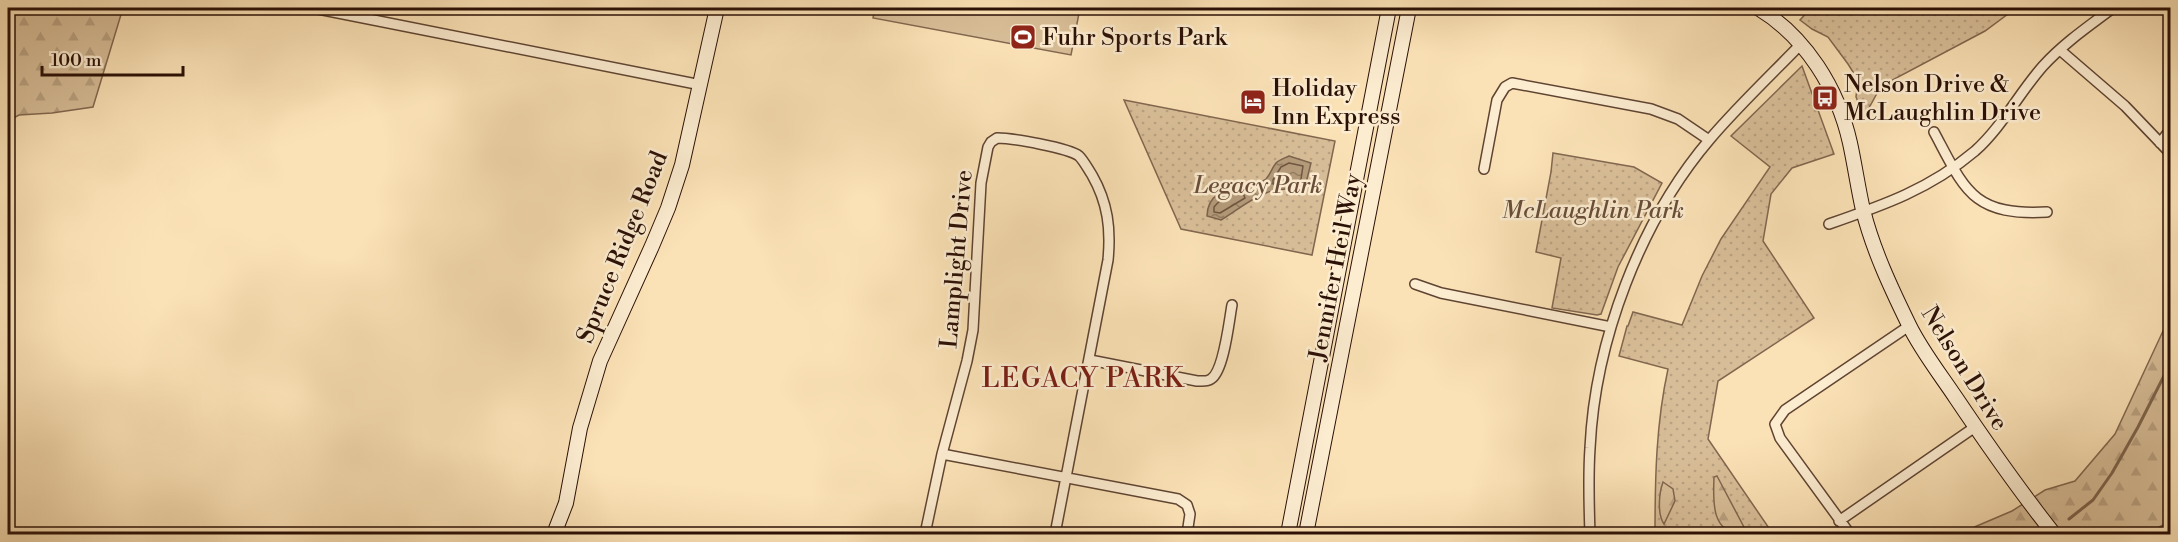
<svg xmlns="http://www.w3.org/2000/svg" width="2178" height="542" viewBox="0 0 2178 542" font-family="'Libre Bodoni',serif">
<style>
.grass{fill:url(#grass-dots);stroke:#82674f;stroke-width:1.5}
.forest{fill:url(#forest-firs);stroke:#82674f;stroke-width:1.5}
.garden{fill:#d8be98;stroke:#82674f;stroke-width:1.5}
.water{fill:url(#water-ripples);stroke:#7d634c;stroke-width:1.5}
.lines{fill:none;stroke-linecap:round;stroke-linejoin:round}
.shore{stroke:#705640;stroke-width:1.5}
.stream{stroke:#7d634c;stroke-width:3}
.street-casing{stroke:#5f4432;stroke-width:12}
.secondary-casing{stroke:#2b1006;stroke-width:16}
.street{stroke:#fcecd0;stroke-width:9}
.secondary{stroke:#fcecd0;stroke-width:14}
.labels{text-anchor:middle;stroke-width:5;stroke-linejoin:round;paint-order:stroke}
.poi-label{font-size:24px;fill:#2b1006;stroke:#fcecd0;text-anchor:start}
.park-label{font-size:24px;font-style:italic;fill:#684d39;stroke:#fcecd0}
.street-label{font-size:24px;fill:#2b1006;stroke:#fcecd0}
.quarter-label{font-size:27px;letter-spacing:1.5px;fill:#7a1f14;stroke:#fcecd0}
</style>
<defs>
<pattern id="grass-dots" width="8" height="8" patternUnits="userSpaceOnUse" patternTransform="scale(1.5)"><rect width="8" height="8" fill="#d8be98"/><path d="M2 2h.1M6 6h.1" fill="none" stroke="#baa282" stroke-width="1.8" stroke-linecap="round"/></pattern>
<pattern id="forest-firs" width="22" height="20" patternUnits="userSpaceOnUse" patternTransform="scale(1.5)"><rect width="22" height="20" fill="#d8be98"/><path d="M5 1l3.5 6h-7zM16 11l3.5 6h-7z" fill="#baa282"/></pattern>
<pattern id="water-ripples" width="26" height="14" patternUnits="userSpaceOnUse" patternTransform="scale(1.5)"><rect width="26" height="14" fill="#b49b7a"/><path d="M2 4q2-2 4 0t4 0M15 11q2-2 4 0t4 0" fill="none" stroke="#937d62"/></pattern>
</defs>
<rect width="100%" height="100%" fill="#fbe2b6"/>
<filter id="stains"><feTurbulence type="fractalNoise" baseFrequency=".00333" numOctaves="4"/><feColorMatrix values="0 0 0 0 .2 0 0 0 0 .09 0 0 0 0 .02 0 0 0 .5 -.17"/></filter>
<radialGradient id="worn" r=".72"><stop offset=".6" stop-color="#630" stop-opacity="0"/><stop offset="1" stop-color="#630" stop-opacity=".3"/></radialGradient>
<path class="grass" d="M1811,8H2016L1985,31L1881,86L1864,117L1856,97L1858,80L1848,64L1828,37L1812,29L1800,20Z
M1802,66L1834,154L1792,168L1771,194L1763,241L1814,318L1718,381L1708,439L1773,534H1655C1655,478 1656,424 1668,369L1619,356L1627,326H1628L1633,312L1682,325L1702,276L1721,239L1770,167L1731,136Z
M1124,100L1335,141L1312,255L1181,229Z
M1553,153L1634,167L1662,183L1618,267L1601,314L1597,315L1552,308L1561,258L1536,252L1551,172Z"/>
<path class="forest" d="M8,8H123L93,107L52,113L19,115L8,121Z
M2170,316V521L2147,534H1958L2012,511L2045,490L2075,481L2115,434Z
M1717,476L1745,529L1743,534C1711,534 1713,501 1714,477Z
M1663,482L1673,489L1675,501L1664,524C1657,514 1659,493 1663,482Z"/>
<path class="garden" d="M875,8H1080L1071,55L873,18Z"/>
<path class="water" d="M1289,156L1311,163L1306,183C1291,192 1280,187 1266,193C1250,199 1236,211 1221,220L1207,216C1208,181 1248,193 1266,179C1270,175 1272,168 1276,163C1279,160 1285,158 1289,156Z"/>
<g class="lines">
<path class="shore" d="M1289,163L1303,166L1301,179L1294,184H1273V180L1281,167Z
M1243,193L1245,198L1220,213L1214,212V207C1221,198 1232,193 1243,193Z"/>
<path class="stream" d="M2069,519L2093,500L2112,473L2138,427L2170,364"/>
<defs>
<path id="street" d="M313,8L701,85
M2060,50L2125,106L2170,153
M1934,132C1965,190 1972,216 2047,212
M2160,143L2170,130
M1484,169L1497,100L1505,87L1512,83L1651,109L1678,119L1709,140
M1829,224C1884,205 1930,189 1975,151C2002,127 2019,93 2043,66C2064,43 2089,26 2113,8
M1415,284L1441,293L1611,327
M1090,360L1197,381C1202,381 1207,382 1211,379C1224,371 1229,321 1232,305
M942,454L1178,499L1187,505L1190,514L1187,534
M1839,521L1975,427
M925,534L942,454L967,361L973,330L981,183L988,147L991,142L997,138C1012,138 1069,148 1079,156C1084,161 1088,169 1092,175C1108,203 1111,229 1108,260L1055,534
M1590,534C1589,506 1588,477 1590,448C1595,341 1640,221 1710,139C1738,106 1771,75 1801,44
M1850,534L1780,438L1775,424L1785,410L1909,326"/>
<path id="secondary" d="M1758,8C1806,37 1838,89 1850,143C1855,166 1858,188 1863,210C1873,250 1891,288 1909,325C1921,350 1940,374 1956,398C1987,444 2019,490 2054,534
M554,534L566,503L580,428L600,361L652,246L668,208L682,165L717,8
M1288,534L1389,8
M1306,534L1409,8"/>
</defs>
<use href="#street" class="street-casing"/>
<use href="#secondary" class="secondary-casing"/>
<use href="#street" class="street"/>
<use href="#secondary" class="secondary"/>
</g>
<defs>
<symbol id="stadium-square" viewBox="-11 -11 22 22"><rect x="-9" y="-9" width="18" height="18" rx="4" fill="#8f2418" stroke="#fcecd0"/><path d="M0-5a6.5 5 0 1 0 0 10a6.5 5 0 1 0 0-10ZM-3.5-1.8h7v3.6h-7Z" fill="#fff"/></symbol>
<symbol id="bus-square" viewBox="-11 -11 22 22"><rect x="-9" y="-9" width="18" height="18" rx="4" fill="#8f2418" stroke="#fcecd0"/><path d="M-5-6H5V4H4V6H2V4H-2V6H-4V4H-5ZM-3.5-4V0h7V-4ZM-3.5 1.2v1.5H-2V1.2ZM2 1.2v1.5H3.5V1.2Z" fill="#fff"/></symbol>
<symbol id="hotel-square" viewBox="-11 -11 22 22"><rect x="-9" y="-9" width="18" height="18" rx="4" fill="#8f2418" stroke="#fcecd0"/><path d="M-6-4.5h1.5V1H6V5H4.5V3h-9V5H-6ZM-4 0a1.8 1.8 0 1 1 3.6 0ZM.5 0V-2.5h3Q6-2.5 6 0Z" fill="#fff"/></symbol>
</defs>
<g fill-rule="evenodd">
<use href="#stadium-square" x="1008" y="22" width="30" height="30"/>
<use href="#bus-square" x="1810" y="83" width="30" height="30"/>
<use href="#hotel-square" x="1238" y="87" width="30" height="30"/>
</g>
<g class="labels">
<g class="poi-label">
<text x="1042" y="45">Fuhr Sports Park</text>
<text x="1844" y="92">Nelson Drive &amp;<tspan x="1844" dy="28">McLaughlin Drive</tspan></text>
<text x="1272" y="96">Holiday<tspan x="1272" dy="28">Inn Express</tspan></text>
</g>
<g class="park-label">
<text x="1258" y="193">Legacy Park</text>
<text x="1593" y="218">McLaughlin Park</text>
</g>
<g class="street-label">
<text transform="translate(622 247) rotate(-68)" y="8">Spruce Ridge Road</text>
<text transform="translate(956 259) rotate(-85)" y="8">Lamplight Drive</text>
<text transform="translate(1335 267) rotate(-79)" y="8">Jennifer Heil Way</text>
<text transform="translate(1965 368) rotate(58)" y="8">Nelson Drive</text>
</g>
<g class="quarter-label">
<text x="1083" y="387">LEGACY PARK</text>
</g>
</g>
<rect width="2178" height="542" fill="none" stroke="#fbe2b6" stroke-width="30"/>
<rect x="9" y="9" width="2160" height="524" fill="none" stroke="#2b1006" stroke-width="3"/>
<rect x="15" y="15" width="2148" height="512" fill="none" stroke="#2b1006" stroke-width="1.5"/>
<path d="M42 66v9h141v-9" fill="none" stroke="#2b1006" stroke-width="3"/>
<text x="51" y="66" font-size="18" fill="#2b1006" stroke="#fcecd0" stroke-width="4.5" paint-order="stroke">100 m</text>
<rect width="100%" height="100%" filter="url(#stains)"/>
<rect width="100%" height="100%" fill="url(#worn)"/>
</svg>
